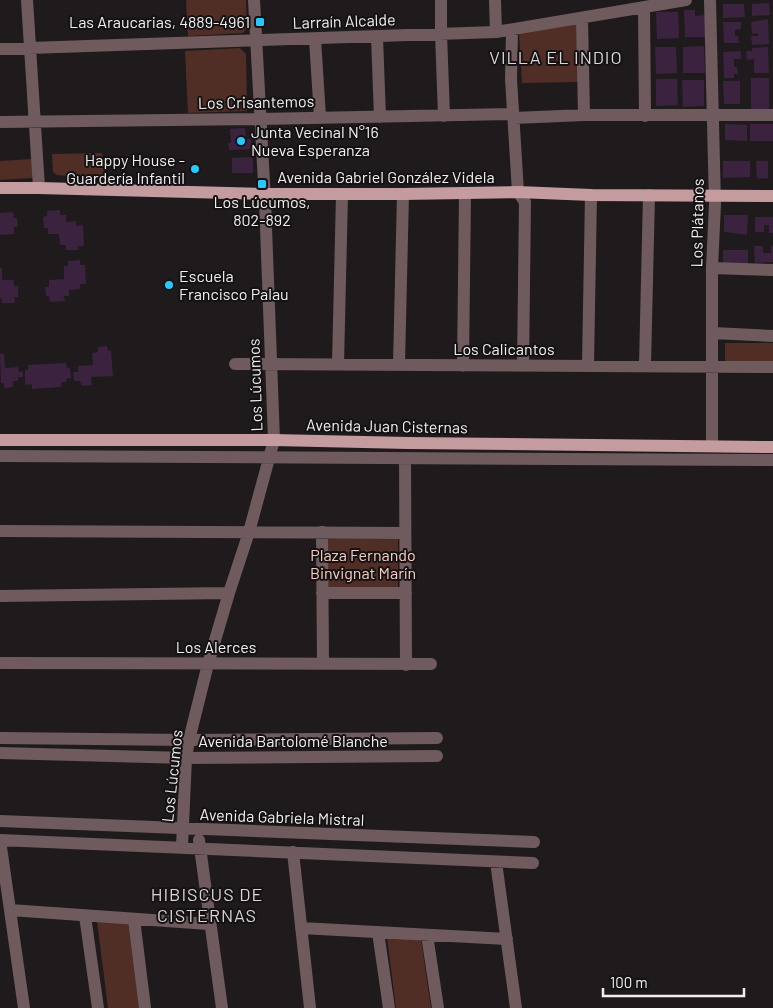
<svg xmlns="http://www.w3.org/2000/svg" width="773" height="1008" viewBox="0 0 773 1008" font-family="Barlow,sans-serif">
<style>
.green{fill:#502e25}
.building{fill:#3b223e}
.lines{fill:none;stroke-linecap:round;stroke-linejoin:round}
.minor{stroke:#6f5b5d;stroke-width:12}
.major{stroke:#c49b9f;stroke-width:12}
.poi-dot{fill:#27c8ff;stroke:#151213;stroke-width:2}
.labels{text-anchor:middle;stroke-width:4;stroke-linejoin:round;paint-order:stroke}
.street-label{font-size:16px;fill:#f2eff1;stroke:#151213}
.poi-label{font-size:16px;fill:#f2eff1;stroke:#151213;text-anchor:end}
.park-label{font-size:16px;fill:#f8ccc0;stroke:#151213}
.neighbourhood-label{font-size:18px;letter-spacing:1px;fill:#dbd5d8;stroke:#151213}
</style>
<rect width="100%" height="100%" fill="#1f1b1d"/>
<path class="green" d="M186,0H246L247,28L243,33L188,36Z
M578,24L579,82L522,83L519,33Z
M240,48L246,54L247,111L188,113L185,51Z
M102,153L103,169L106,170L107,179L57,175L53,172L52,154Z
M32,159L33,176L32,178L0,180V161Z
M725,343H773V363H725Z
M327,539H398V589H327Z
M97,921L130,922L141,1008H108Z
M387,937L421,940L431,1008H396Z"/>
<path class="building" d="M769,3L770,15L752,16V4Z
M723,4H744L745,17L723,18Z
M684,10H695V16L705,15L706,37H685Z
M656,12H678L679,38L657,39Z
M768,19L769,44L752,45L751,36H758V33L752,34L751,22Z
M723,22H741V29L735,30V36H738L739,43H724Z
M704,46L705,73H683V47Z
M655,47H676L677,73L656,74Z
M768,47L769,73H754V59L747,60L746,51H752V48Z
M741,51V59H734V67H737L738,74H734V78H724L723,52Z
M751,78H769V109H751Z
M656,79H677L678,105L656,106Z
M682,80H704V106L683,107Z
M723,81H740V104H724Z
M725,124L747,125V141L725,140Z
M750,124H773V141H750Z
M245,128L246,139H251L252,149L229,150L228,143H231L230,129Z
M253,157V173H232V158Z
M723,161H750V177L723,178Z
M756,161H768V178L757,179Z
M60,210V215H66V222L76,221V226L83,225L84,246H78V250H66V245H60L59,234H48V228H44L43,217L47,216V211Z
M13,212L14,218H17L18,227H14V234L0,235V213Z
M724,215H748L747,235L724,232Z
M755,217H773V233H769V225H764V232H755Z
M754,246H763V253H771V246H773V262L755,263Z
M723,250H748V265H723Z
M80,260V265H85L86,284H80V289L69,290V296H64L65,301L50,302L49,296H46L45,287H49V280L64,279V266H68V261Z
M0,268H2V280H14V286H18V297H14L15,303H2V298H0Z
M107,346L108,351H111L113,376L91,377L92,385L82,386L80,381H74L73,372H78V366L93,365L92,353L98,352V347Z
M0,354H4L5,368L18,367L19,372L23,371V377H18V381H13V387L4,388V383H1Z
M66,363L67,368H70L71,378H67L66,382H61V387L32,389V384L25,385V370H28V365Z"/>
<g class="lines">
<path class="minor" d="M27,0L39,188
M441,0V33L444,116
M495,0L496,32
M710,0L715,204L712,268V446
M644,8L645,116
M582,18L584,115
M512,30L511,79L518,192L525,202L523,366
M377,37L380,117
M315,39L320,117
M0,49L496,32L686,0
M514,118L584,115H773
M0,122L260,119L513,114
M712,268L773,270
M713,333L773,336
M235,364L773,367
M338,364L342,195
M399,364L403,194
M588,365L591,195
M645,365L649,195
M463,366L465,194
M0,456L773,460
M405,458L406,665
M0,531L405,533
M322,532L323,663
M322,593H406
M0,596L229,593
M0,663L431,664
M0,738L189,740L437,738
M0,753L186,758L437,756
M0,821L534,842
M0,840L533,863
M0,840L24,1008
M199,840L222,1008
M182,847L186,758L189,740L208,664L229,593L249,532L274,440L265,201L254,0
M293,852L310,1008
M496,862L516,1008
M10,910L209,924
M85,916L98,1008
M134,919L145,1008
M301,928L507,939
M378,932L389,1008
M427,935L438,1008"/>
<path class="major" d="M0,188H39L264,194H403L518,192L591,195L773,196
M0,440H274L408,443L773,447"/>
</g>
<g class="poi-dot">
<rect x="255" y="17" width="10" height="10" rx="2.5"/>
<circle cx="241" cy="141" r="5"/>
<circle cx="195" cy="169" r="5"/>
<rect x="257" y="179" width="10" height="10" rx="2.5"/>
<circle cx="169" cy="285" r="5"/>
</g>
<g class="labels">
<g class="street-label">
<text transform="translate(344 21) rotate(-2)" y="6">Larraín Alcalde</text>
<text transform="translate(256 102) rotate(-1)" y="6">Los Crisantemos</text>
<text x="386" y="183">Avenida Gabriel González Videla</text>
<text transform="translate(697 223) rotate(-89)" y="6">Los Plátanos</text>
<text x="504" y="355">Los Calicantos</text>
<text transform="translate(255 385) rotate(-92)" y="6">Los Lúcumos</text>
<text transform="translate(387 426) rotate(1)" y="6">Avenida Juan Cisternas</text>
<text x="216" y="653">Los Alerces</text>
<text x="293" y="747">Avenida Bartolomé Blanche</text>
<text transform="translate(172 776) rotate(-84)" y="6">Los Lúcumos</text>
<text transform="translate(282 817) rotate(2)" y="6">Avenida Gabriela Mistral</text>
</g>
<g class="poi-label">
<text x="250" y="28">Las Araucarias, 4889-4961</text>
<text x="251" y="138" text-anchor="start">Junta Vecinal N°16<tspan x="251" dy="18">Nueva Esperanza</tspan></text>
<text x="185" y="166">Happy House -<tspan x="185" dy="18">Guardería Infantil</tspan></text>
<text x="262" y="208" text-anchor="middle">Los Lúcumos,<tspan x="262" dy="18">802-892</tspan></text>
<text x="179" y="282" text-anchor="start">Escuela<tspan x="179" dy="18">Francisco Palau</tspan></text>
</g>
<g class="park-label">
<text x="363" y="561">Plaza Fernando<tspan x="363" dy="18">Binvignat Marín</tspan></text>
</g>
<g class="neighbourhood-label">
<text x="556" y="64">VILLA EL INDIO</text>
<text x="207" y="901">HIBISCUS DE<tspan x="207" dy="21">CISTERNAS</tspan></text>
</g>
</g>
<path d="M603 988v8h141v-8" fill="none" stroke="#f2eff1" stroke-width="2.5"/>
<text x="610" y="988" font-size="15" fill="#f2eff1" stroke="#151213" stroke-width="4" paint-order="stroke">100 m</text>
</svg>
